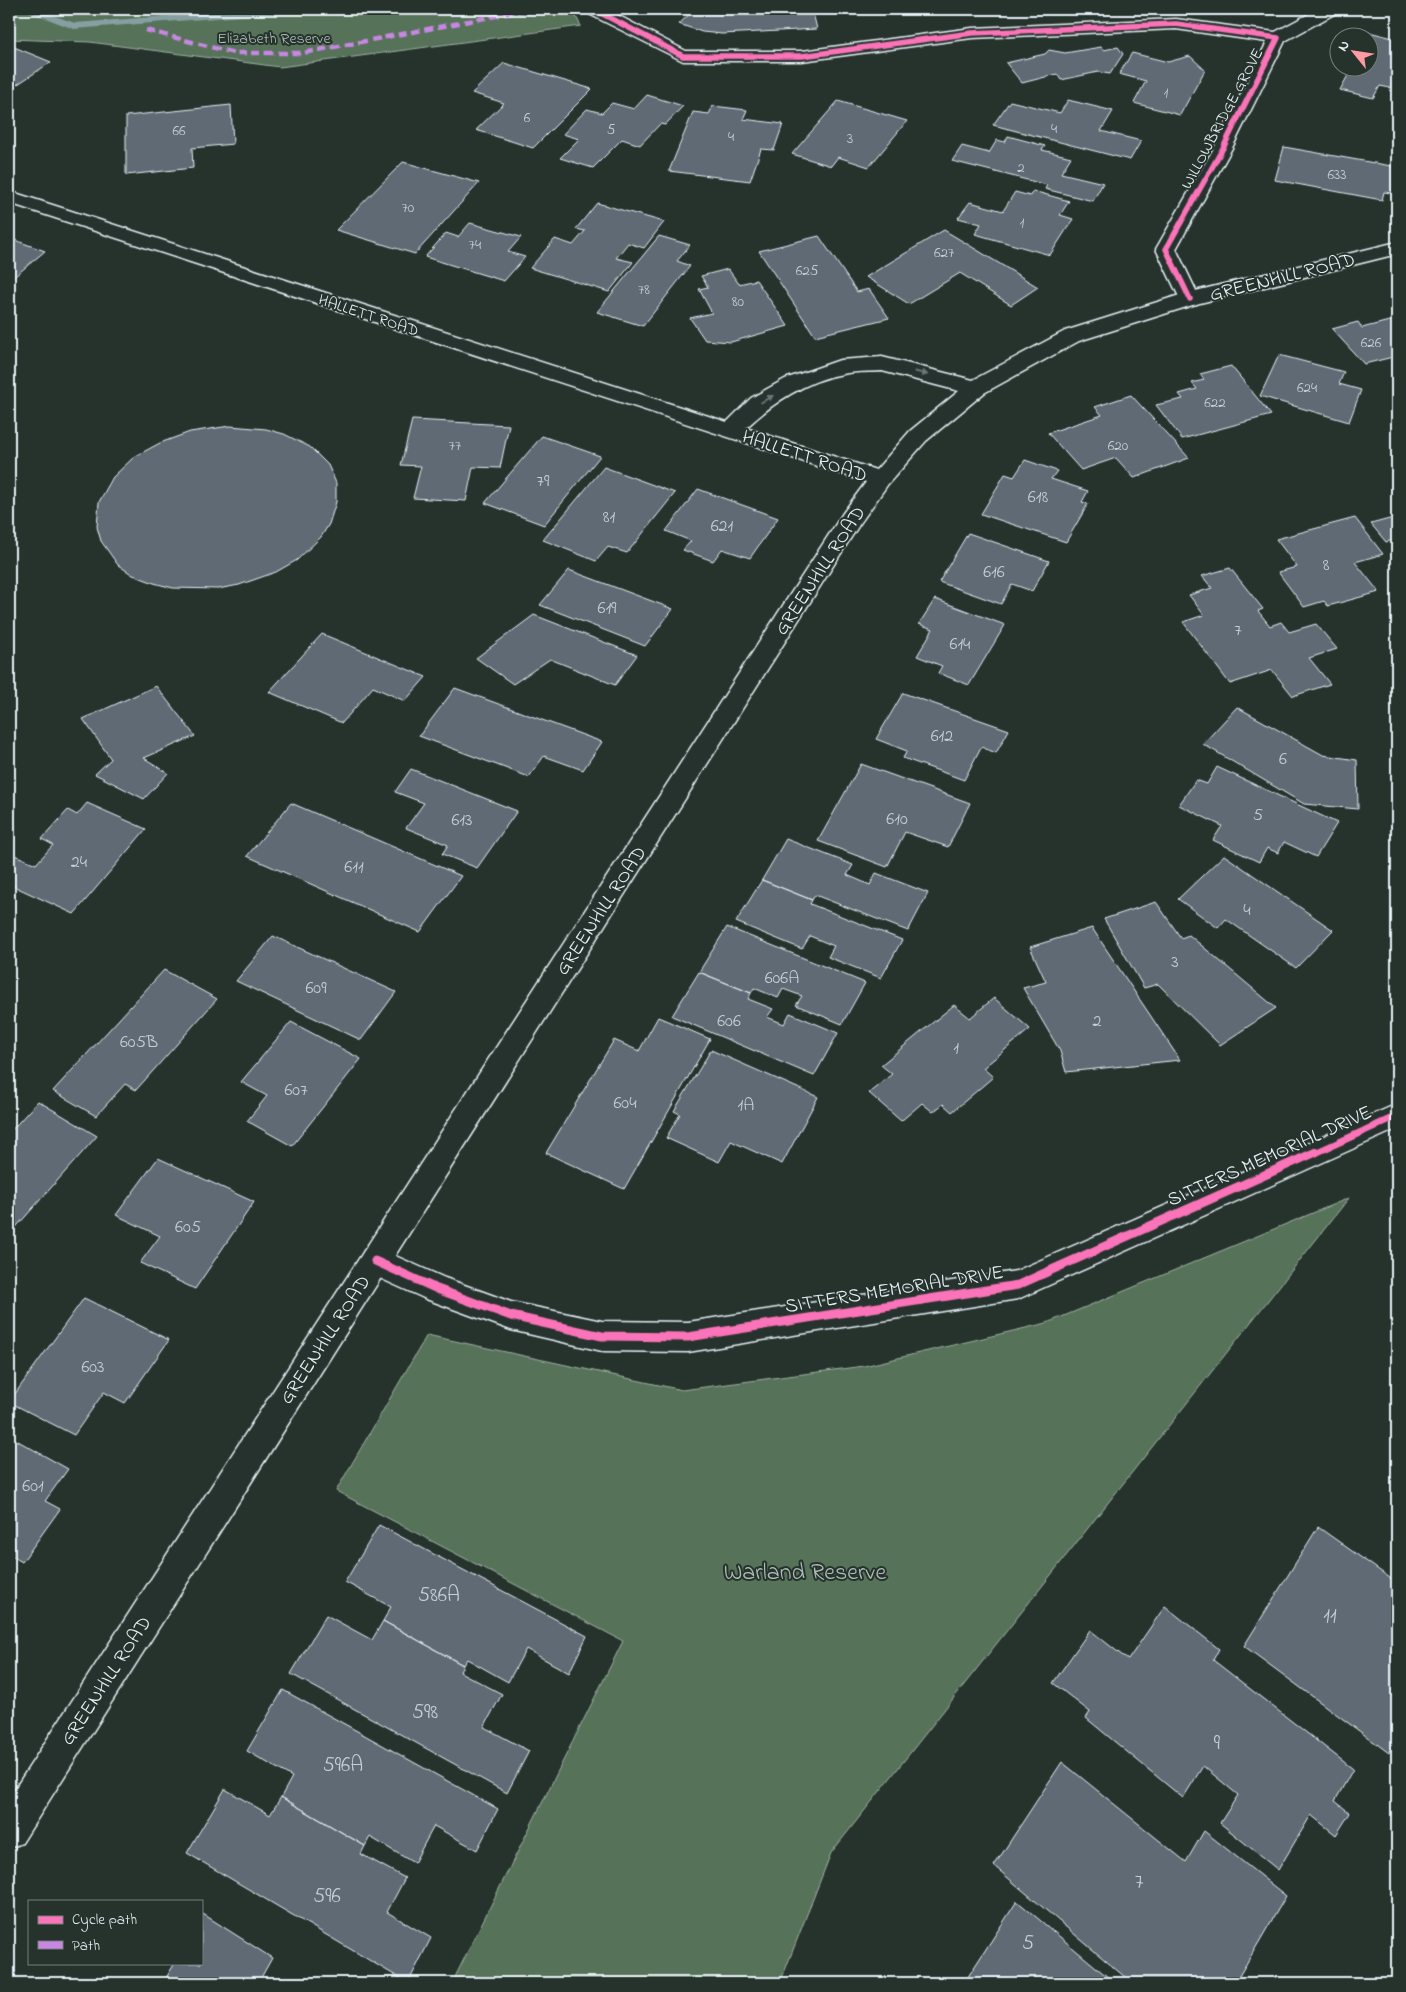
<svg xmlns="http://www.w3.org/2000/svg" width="1406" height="1992" viewBox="0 0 1406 1992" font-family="'Indie Flower',sans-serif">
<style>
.green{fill:#577258;stroke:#a0b2a8}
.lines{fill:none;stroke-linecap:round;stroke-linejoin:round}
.stream{fill:#869fa2;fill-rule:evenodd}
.building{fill:#5f6a74;stroke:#e8f1f8}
.street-casing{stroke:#e8f1f8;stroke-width:3}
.secondary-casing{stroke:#e8f1f8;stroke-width:3}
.street{fill:#26332d;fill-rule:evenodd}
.secondary{fill:#26332d;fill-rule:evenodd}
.quiet{stroke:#c787e3;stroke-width:4.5;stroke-dasharray:9 4.5;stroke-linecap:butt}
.cycleway-far2-casing{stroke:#26332d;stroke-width:8}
.cycleway-far1-casing{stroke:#26332d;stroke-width:10}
.cycleway-casing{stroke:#26332d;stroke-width:12}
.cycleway-far2{stroke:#fb73b8;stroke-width:5.5}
.cycleway-far1{stroke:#fb73b8;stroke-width:7}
.cycleway{stroke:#fb73b8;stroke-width:9}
.oneway{fill:#6a7674}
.labels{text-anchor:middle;stroke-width:4;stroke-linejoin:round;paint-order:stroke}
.far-number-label{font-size:15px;fill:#c6cfd7}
.far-park-label{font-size:16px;fill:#aebeb8;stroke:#26332d}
.far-street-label{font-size:16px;fill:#e8f1f8;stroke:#26332d}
.number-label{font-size:18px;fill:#c6cfd7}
.street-label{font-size:20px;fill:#e8f1f8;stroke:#26332d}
.near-number-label{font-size:21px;fill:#c6cfd7}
.near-park-label{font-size:24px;fill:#aebeb8;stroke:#26332d}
</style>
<rect width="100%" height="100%" fill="#26332d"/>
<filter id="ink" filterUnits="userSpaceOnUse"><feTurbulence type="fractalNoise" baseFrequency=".02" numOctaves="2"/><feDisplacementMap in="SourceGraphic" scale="10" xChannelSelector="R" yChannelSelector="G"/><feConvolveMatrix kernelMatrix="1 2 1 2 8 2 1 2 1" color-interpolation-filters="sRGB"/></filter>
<g filter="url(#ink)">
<path class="green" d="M9,9H572L581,26L280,67L90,42L9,39Z
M1349,1198L831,1853L780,1983H452L623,1641L336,1491L427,1335L682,1390L864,1366L1047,1323Z"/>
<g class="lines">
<path class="stream" d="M22,9H35L75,23L260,9H299L294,12L74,29Z"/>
</g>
<path class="building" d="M695,9L720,13L773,9H812L817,29L722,34L702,32L679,24Z
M1369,32L1397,39V75L1390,88L1380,86L1373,98L1340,90L1352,68H1368V38H1367Z
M9,45L51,62L9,90Z
M1101,47L1104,50L1118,47L1123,54L1110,74L1098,72L1061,80L1057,74L1022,83L1006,63L1045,54L1049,50L1065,53Z
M1132,53L1168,62L1190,56L1205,70L1180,115L1134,103L1146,81L1119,74Z
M504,63L592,89L533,148L476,130L504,103L472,93Z
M647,95L683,106L665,125L660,124L640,145L622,139L593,168L560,158L579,139L563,134L587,109L602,113L612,103L634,109Z
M1068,100L1113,111L1101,131L1141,141L1130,160L993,125L1010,101L1060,113Z
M838,101L907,121L869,167L838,157L831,166L792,154Z
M231,105L233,144L192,148L193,168L126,175V116Z
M713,106L747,110L743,119L783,124L774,150L761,149L750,181L669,171L693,112L709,114Z
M1008,136L1045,146L1042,150L1071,157L1061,173L1103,183L1093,201L1045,189L1047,185L952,161L962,146L989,153L997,140L1005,142Z
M1284,147L1397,167V194L1384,192L1382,200L1275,180Z
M403,162L479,183L415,254L336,230Z
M1033,191L1069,201L1060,215L1073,219L1050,255L975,234L981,224L958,218L970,202L1003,211L1015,192L1030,196Z
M597,203L664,222L644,248L628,243L616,258L633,262L609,292L530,268L555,239L573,245L585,231L576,229Z
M470,223L521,237L508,252L525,257L504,281L425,257L446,233L458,237Z
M944,230L1038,287L1011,305L960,273L909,304L866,277Z
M659,236L690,245L677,261L690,266L643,326L597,312Z
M819,236L857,292L869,289L889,318L815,336L759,251Z
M9,238L45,251L9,281Z
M728,269L739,284L756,280L788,326L731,342L705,340L690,318L712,313L699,289L708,287L701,276Z
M1397,319V356L1364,364L1332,329L1358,322L1362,328Z
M1279,355L1344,372L1339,384L1361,390L1349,422L1260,396Z
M1231,366L1271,415L1182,439L1156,405L1183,399L1179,394L1197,389L1192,383L1204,380L1200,374Z
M1131,395L1189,458L1134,478L1116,458L1081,470L1048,433L1102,415L1095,407Z
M412,420L509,425L500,468L473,467L466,501L413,498L421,466L401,465Z
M230,426L266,429L284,434L310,447L328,465L336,483V502L329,524L321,537L297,560L276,572L239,585L218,589L173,588L154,583L133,575L118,565L101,541L97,527L99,502L113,477L134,457L160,443L190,432Z
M542,436L600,456L544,525L485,503Z
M1025,460L1057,471L1051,479L1088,491L1082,502L1088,504L1066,542L981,514L1005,474L1014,477Z
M604,467L675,493L627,553L608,547L596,561L543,540Z
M698,489L778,518L750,558L722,549L713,561L683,550L691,541L666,531Z
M1397,517V539L1386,542L1371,524Z
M1355,518L1383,554L1355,562L1379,592L1328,606L1324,601L1304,607L1278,572L1297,567L1276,539Z
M968,533L1049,561L1032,591L1012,584L1001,604L939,582Z
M1230,568L1263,609L1258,611L1270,626L1281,622L1289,632L1316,624L1337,649L1309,658L1330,684L1293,696L1272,670L1230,684L1183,622L1204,615L1189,595L1212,588L1202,576Z
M569,570L673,609L645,646L540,605Z
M935,599L1005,625L969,685L938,673L942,666L917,656L933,629L919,624Z
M534,615L637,655L615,685L550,659L513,684L476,658Z
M322,634L426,677L405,701L373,687L342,723L269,692Z
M156,686L195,736L144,758L168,773L144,799L95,774L111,759L83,719Z
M455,688L602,742L583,770L544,756L529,777L419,736Z
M903,693L1009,730L996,753L981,747L964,780L903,758L907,751L876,739Z
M1237,707L1323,755L1357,760L1358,809L1304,804L1203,744Z
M861,764L970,803L948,847L905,832L887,867L818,841Z
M1217,767L1337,823L1316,857L1284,842L1278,853L1267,848L1259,862L1213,840L1222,826L1179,805L1196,780L1207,784Z
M411,769L517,811L477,868L442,854L448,845L406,828L424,803L395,792Z
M87,803L146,829L74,914L9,884V857L12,854L36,864L53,845L42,839L68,810L77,815Z
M291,803L461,876L420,932L247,856Z
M786,839L853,865L847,875L870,885L876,873L928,893L908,931L815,895L812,900L762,880Z
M1224,855L1333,930L1296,968L1226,919L1218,928L1178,899Z
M762,880L812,900L810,904L902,940L881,978L828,957L834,946L810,936L802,949L736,922Z
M1156,902L1181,938L1189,935L1276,1008L1220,1045L1158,984L1144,988L1104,919Z
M727,927L865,983L842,1024L796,1005L802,996L783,989L778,998L754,988L751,993L699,972Z
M1092,928L1180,1060L1066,1072L1060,1051L1023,988L1046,982L1030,947Z
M273,936L396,992L361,1040L236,981Z
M164,970L217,999L136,1090L125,1084L96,1116L53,1091Z
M699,972L751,993L748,999L773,1009L767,1017L784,1024L790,1013L838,1033L814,1076L672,1016Z
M994,998L1030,1029L983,1068L993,1077L952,1112L943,1104L933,1112L922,1103L901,1121L869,1093L892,1074L881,1065L954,1005L970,1018Z
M658,1017L710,1039L624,1189L546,1153L614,1040L639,1051Z
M291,1022L361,1059L292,1146L247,1121L267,1096L241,1082Z
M711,1050L818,1097L782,1164L731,1141L719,1162L666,1138L680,1114L674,1111Z
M38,1101L97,1136L9,1235V1133Z
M158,1158L254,1202L195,1289L140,1263L160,1236L116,1215Z
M84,1298L169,1340L125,1403L104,1392L74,1435L9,1402Z
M9,1436L68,1469L45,1501L60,1509L22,1562L9,1554Z
M379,1525L587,1636L569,1673L526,1649L508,1682L467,1659L463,1665L383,1621L391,1607L345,1582Z
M1318,1527L1397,1583V1738L1389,1753L1244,1646Z
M1165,1606L1219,1649L1213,1660L1353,1769L1335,1801L1350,1813L1336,1835L1311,1815L1278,1870L1220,1823L1238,1795L1203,1766L1183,1798L1086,1718L1090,1712L1053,1683L1090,1630L1128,1660Z
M326,1615L372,1640L383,1621L463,1665L460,1672L502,1694L484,1727L529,1751L507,1793L291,1674Z
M283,1690L498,1809L477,1850L434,1826L414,1863L370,1837L365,1846L281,1797L292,1777L247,1751Z
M1062,1762L1186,1862L1204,1831L1286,1896L1235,1983H1132L994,1866Z
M225,1789L270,1815L281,1797L365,1846L361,1854L405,1878L387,1912L431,1938L408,1983L187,1853Z
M1017,1901L1115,1983H964Z
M203,1914L272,1958L258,1983H163L175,1963H201V1917Z"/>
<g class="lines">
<defs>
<path id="street" d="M584,9H606L686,51H802L972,28L1176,19L1275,32L1318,9H1339L1336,13L1285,41L1232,148L1176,249L1200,299L1197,304L1190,305L1183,304L1180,299L1156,249L1214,148L1267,42L1176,29L972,38L802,61H683L587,13Z
M1397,1104V1129L1018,1299L688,1352L602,1351L511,1330L426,1299L364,1271L360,1261L364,1251L375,1247L445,1278L511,1302L602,1321L688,1322L1016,1271Z"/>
<path id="secondary" d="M9,191L727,422L751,398L785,379L840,360L882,357L973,380L1065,331L1183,294L1397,242V254L1196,304L1079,341L984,393L926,441L888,484L859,525L22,1843L9,1848V1798L843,513L866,482L9,203ZM882,371L959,391L910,431L876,470L746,428C772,403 807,380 843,374C856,371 869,372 882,371Z"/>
</defs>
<use href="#street" class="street-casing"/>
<use href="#secondary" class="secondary-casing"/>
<use href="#street" class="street"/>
<use href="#secondary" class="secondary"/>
<path class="quiet" d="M146,30L234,53H303L532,9"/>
<defs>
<path id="cycleway-far2" d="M593,9L683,56H802L972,33L1176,24L1278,38L1223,148L1166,249L1190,299"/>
<path id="cycleway-far1" d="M1313,1154L1397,1116"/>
<path id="cycleway" d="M375,1261L437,1289L511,1316L602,1336L688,1337L1018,1285L1316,1152"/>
</defs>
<use href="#cycleway-far2" class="cycleway-far2-casing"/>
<use href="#cycleway-far1" class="cycleway-far1-casing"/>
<use href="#cycleway" class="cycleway-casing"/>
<use href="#cycleway-far2" class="cycleway-far2"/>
<use href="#cycleway-far1" class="cycleway-far1"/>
<use href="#cycleway" class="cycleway"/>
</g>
<defs><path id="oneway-solid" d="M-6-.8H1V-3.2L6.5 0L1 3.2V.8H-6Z" transform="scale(1.25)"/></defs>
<g class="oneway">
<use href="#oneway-solid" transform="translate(921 373) rotate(14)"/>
<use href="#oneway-solid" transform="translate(767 399) rotate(-30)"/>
</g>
</g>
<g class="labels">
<g class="far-number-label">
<text x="1166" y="97">1</text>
<text x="527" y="122">6</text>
<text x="1054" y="133">4</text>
<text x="611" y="134">5</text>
<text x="179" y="135">66</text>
<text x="731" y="141">4</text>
<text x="850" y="143">3</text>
<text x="1021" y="172">2</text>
<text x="1337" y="179">633</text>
<text x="408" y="212">70</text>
<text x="1022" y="227">1</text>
<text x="475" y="249">74</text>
<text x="944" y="257">627</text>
<text x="807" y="275">625</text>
<text x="644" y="294">78</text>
<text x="738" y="306">80</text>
<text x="1371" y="347">626</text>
<text x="1307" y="392">624</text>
<text x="1215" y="407">622</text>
<text x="455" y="450">77</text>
<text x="1118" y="450">620</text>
</g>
<g class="far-park-label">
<text x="274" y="43">Elizabeth Reserve</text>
</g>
<g class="far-street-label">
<text transform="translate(1221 118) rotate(-62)" y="6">WILLOWBRIDGE GROVE</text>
<text transform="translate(369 314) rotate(18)" y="6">HALLETT ROAD</text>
</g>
<g class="number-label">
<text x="543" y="486">79</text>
<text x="1038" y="502">618</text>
<text x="609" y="522">81</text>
<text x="722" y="531">621</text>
<text x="1326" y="570">8</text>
<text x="994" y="577">616</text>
<text x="607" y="613">619</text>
<text x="1238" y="635">7</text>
<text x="960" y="649">614</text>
<text x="942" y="741">612</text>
<text x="1283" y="764">6</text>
<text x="1258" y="820">5</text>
<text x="897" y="824">610</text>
<text x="462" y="825">613</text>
<text x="79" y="867">24</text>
<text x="354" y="872">611</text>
<text x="1247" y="915">4</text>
<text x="1175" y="967">3</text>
<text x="782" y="983">606A</text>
<text x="316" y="993">609</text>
<text x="729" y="1026">606</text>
<text x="1097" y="1026">2</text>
<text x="139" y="1047">605B</text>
<text x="956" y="1053">1</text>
<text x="296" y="1095">607</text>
<text x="625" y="1108">604</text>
<text x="746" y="1110">1A</text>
<text x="188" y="1232">605</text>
<text x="93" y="1372">603</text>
<text x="33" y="1491">601</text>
</g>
<g class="street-label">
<text transform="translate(1282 276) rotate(-14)" y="7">GREENHILL ROAD</text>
<text transform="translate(805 455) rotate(18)" y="7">HALLETT ROAD</text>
<text transform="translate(819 570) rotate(-57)" y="7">GREENHILL ROAD</text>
<text transform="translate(600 910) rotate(-57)" y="7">GREENHILL ROAD</text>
<text transform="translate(1269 1155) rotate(-24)" y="7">SITTERS MEMORIAL DRIVE</text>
<text transform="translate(894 1288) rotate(-9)" y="7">SITTERS MEMORIAL DRIVE</text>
<text transform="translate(324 1339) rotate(-57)" y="7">GREENHILL ROAD</text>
<text transform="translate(105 1680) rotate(-57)" y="7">GREENHILL ROAD</text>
</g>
<g class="near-number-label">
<text x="439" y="1601">586A</text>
<text x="1330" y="1622">11</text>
<text x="425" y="1718">598</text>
<text x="1217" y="1749">9</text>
<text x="343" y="1771">596A</text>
<text x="1139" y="1888">7</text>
<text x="327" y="1902">596</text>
<text x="1028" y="1949">5</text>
</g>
<g class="near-park-label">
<text x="805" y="1579">Warland Reserve</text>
</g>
</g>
<rect width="1406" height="1992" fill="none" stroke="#26332d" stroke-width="30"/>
<rect x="15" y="15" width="1376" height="1962" fill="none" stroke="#e8f1f8" stroke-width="2" filter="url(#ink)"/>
<rect x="28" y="1900" width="175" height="65" fill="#26332d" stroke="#747f7e"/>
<rect x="38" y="1916" width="25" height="8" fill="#fb73b8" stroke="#747f7e"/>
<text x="72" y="1924" font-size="15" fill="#e8f1f8">Cycle path</text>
<rect x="38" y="1941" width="25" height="8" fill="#c787e3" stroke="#747f7e"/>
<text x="72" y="1950" font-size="15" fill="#e8f1f8">Path</text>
<g transform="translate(1354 52) rotate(300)"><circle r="24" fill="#26332d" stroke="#747f7e"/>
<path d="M0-4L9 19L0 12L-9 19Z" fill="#ff9aa2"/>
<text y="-8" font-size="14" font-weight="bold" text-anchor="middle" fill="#e8f1f8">N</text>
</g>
</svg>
